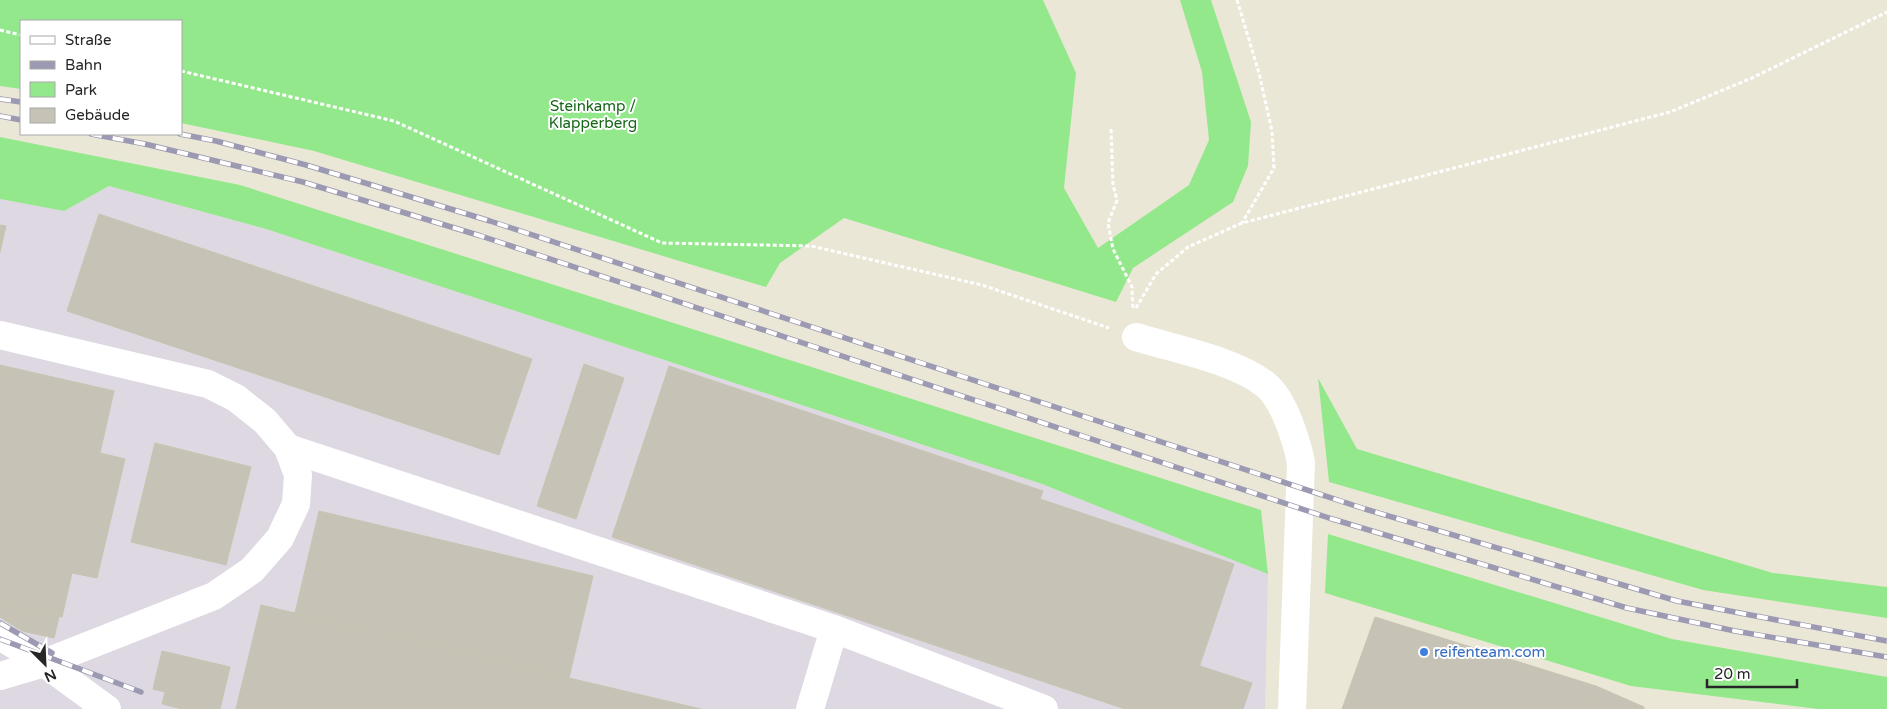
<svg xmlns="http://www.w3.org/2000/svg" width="1887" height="709" viewBox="0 0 1887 709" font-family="'Varela Round',sans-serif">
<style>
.industrial{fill:#ddd8e2}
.green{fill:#94e88c}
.building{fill:#c6c3b6;stroke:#c6c4b0}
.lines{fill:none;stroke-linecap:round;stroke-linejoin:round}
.path{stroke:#fff;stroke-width:3;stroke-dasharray:4 2.5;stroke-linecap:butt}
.minor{stroke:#fff;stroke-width:28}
.rail-casing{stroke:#9c99b3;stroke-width:5.5}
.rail{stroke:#fff;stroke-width:4;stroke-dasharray:11;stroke-linecap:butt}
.shop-dot{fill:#3f7fe0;stroke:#fff;stroke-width:2}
.labels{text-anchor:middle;stroke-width:4;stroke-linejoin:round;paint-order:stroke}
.park-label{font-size:15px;fill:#136717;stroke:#fff}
.shop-label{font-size:15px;fill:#366cbe;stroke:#fff;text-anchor:start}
</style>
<rect width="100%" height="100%" fill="#ebe7d6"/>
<path class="industrial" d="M109,186L266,229L1042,484L1268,574L1265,709H0V199L64,211Z"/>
<path class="green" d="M0,0H1043L1076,73L1064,188L1098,248L1189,185L1209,140L1202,72L1180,0H1211L1251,122L1248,166L1233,202L1133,268L1116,302L844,218L780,263L766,287L314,151L181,123V21H21V89L0,86Z
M0,137L240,185L1261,510L1268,574L1042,484L266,229L109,186L64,211L0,199Z
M1318,378L1357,449L1773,573L1887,587V618L1703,590L1329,482Z
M1328,534L1672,639L1887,677V709H1818L1631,686L1325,593Z"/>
<path class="building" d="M99,214L532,359L499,455L67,311Z
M0,225L6,226L0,252Z
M584,364L624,378L576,519L537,506Z
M0,365L114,391L100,453L125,459L97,578L72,573L62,617L0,603Z
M669,366L1043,491L1040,499L1234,564L1185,709H1125L612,537Z
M155,443L251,467L226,565L131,542Z
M319,511L593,576L569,678L295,613Z
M0,603L59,617L54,638L22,631L0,617Z
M261,605L569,678L701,709H236Z
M1375,617L1596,686L1589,709H1342Z
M162,651L230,667L220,709H182L162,704L165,692L153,689Z
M1200,666L1252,683L1243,709H1185Z
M1596,686L1644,707V709H1589Z"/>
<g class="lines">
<path class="path" d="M1237,0L1259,73L1272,131L1274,168L1242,223
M0,30L21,35
M181,71L394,121L662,243L811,246L982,285L1109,328
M1111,129L1113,185L1117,200L1108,223L1113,249L1132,287L1133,309
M1136,308L1156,274L1188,247L1242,223L1670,112L1752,78L1887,12"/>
<path class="minor" d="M0,335L208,384L236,398L265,421L288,448L298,475L296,504L280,538L252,570L214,596L44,663L0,676
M1136,337C1175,349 1235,360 1266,385C1284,400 1296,439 1301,462L1292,709
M288,448L834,629L1044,709
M0,636L44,663L107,709
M810,709L834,629"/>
<defs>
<path id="rail" d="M0,99L21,102
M0,116L21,120
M91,134L145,144L303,182L481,236L1329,518L1627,608L1735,631L1887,657
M180,134L216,141L306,165L490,221L1365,509L1677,601L1887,641
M0,623L52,653
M0,639L141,692"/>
</defs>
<use href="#rail" class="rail-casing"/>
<use href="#rail" class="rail"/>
</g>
<circle class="shop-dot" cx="1424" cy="652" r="5"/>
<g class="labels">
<g class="park-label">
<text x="593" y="111">Steinkamp /<tspan x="593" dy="17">Klapperberg</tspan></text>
</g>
<g class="shop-label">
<text x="1434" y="657">reifenteam.com</text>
</g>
</g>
<rect x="20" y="20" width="162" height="115" fill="#ffffff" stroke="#a8a8a8"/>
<rect x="30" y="36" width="25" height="8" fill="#ffffff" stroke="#a8a8a8"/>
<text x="65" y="45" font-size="15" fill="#262626">Straße</text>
<rect x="30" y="61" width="25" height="8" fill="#9c99b3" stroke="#a8a8a8"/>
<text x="65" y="70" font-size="15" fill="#262626">Bahn</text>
<rect x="30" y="82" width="25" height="15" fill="#94e88c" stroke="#a8a8a8"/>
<text x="65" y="95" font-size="15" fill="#262626">Park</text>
<rect x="30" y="108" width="25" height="15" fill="#c6c3b6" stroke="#a8a8a8"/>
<text x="65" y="120" font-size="15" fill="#262626">Gebäude</text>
<g transform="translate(45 664) rotate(156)" stroke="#ffffff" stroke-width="4" paint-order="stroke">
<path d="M0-4L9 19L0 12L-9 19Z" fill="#262626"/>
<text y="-8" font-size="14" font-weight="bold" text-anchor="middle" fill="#262626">N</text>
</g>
<path d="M1707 679v8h90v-8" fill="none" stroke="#262626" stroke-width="2.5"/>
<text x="1714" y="679" font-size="15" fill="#262626" stroke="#ffffff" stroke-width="4" paint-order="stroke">20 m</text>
</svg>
